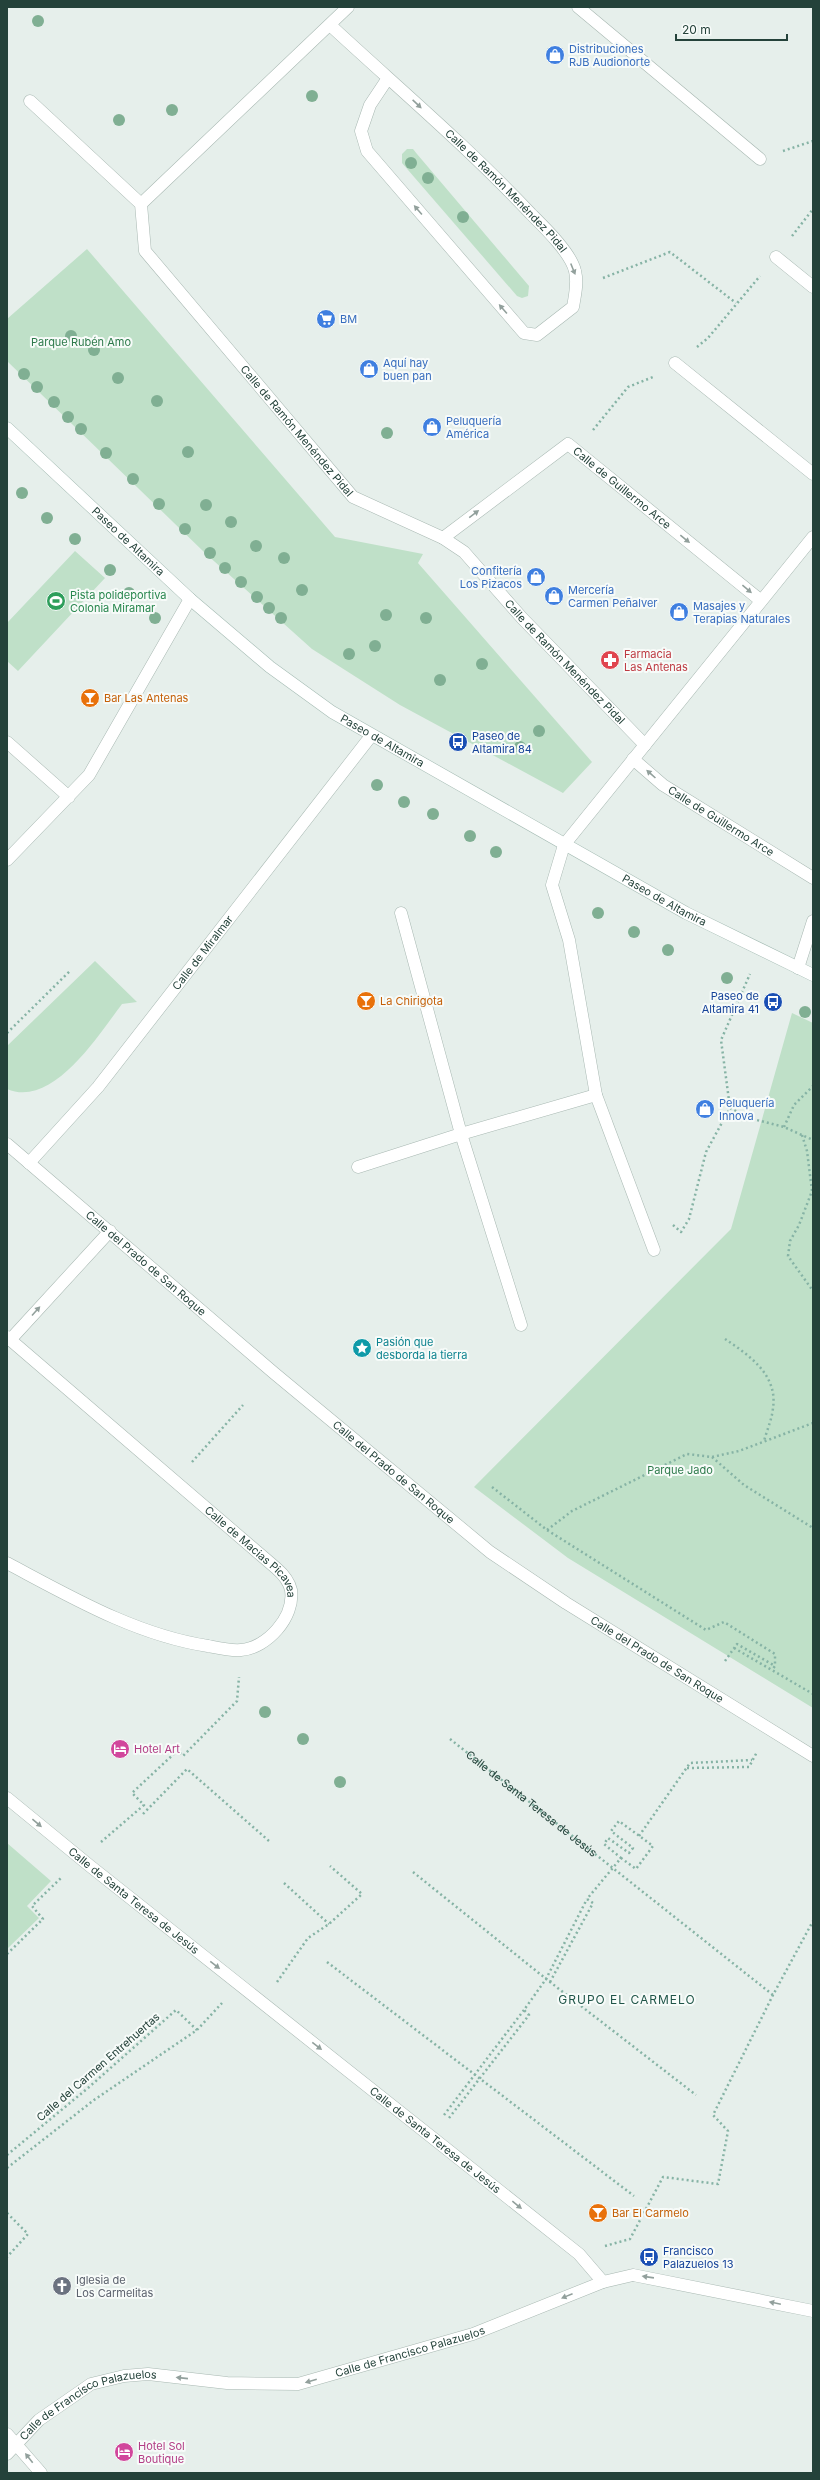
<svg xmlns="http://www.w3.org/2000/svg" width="820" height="2480" viewBox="0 0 820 2480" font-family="Inter,sans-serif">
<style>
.green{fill:#bfe0c8}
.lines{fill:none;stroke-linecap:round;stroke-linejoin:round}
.lane-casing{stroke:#a8b8b2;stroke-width:13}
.street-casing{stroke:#a8b8b2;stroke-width:13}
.secondary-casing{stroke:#a4bbb3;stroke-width:13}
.path{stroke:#86b3a5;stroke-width:2.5;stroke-dasharray:2 3;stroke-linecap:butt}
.lane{stroke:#fff;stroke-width:12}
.street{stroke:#fff;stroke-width:12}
.secondary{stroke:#fff;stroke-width:12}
.tree{fill:#80af93}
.oneway{fill:#92a09c}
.labels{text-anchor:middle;stroke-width:4;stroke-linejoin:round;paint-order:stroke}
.shop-label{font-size:11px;fill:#366cbe;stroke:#f7fbf9;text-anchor:start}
.street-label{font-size:11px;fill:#24423a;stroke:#f7fbf9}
.park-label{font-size:11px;fill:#2d7a4b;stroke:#f7fbf9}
.leisure-label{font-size:11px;fill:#27864d;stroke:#f7fbf9;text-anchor:start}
.health-label{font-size:11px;fill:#be3a42;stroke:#f7fbf9;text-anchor:start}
.food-label{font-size:11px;fill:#c56008;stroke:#f7fbf9;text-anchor:start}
.transit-label{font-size:11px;fill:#164399;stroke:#f7fbf9;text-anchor:start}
.culture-label{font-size:11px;fill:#0d838f;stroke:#f7fbf9;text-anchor:start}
.hotel-label{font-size:11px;fill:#b23c85;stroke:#f7fbf9;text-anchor:start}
.worship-label{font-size:11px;fill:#5b616d;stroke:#f7fbf9;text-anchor:start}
.neighbourhood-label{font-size:12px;letter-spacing:1px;fill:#1f5548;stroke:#f7fbf9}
</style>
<rect width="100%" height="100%" fill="#e6efeb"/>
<path class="green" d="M407,149H413L417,154L529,286L528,296L522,298L517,296L402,163V154Z
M87,249L335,537L423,554L418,563L592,762L563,793L400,705L312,649L205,553L7,361V319Z
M75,551L105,578L18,671L7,661V623Z
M95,961L137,1002L122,1004C99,1034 53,1109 7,1089V1046Z
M792,1013L813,1023V1708L568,1558L474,1487L731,1229Z
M7,1843L51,1881L27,1906L39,1918L7,1949Z"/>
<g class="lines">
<defs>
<path id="lane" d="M7,742L69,797
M7,860L89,775L190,599"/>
<g id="street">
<path d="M578,7L760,159"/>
<path id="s2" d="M330,25C397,87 468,147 531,214C544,227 571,253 575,271C578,283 575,295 573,307L537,335L524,333L367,151L361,131L370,105L388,78"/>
<path id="s3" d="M30,101L141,204L145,251L353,497L443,538L464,552L522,618L645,745"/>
<path d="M141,204L348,7"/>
<path d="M776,257L813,287"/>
<path d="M675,363L813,474"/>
<path id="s4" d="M443,538L568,444L760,600"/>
<path id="s5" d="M633,759L663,785L813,878"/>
<path d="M401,913L461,1134L596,1095L569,940L552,885L564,845L813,537"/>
<path d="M798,968L813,921"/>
<path d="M596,1095L654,1250"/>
<path id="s6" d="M7,1144L274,1373L490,1552L566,1603L813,1756"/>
<path id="s7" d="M29,1163L98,1087L371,736"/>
<path d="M358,1167L461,1134L521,1325"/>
<path id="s8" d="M7,1337L276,1568C283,1574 289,1581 291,1590C295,1617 267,1648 241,1650C231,1651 218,1648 208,1646C136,1635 71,1597 7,1563"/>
<path d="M10,1340L110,1231"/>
<path id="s9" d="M7,1798L90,1866L579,2254L603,2282"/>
<path d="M7,2434L41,2473"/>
<path id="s10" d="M7,2454L39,2420L91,2384L124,2376L148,2374L227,2383L298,2384L473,2334L603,2282L633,2275L813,2311"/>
</g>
<g id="secondary">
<path id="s11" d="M7,428L190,599L270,667L332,712L686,913L813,975"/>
</g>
</defs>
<use href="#lane" class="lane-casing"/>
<use href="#street" class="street-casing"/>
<use href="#secondary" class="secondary-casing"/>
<g class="path">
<path d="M783,151L813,141"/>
<path d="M792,236L813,209"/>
<path d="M603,278L670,252L736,303"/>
<path d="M697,347L708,338L760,276"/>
<path d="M593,430L628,387L653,377"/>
<path d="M7,1033L71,970"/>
<path d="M730,1108L721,1040L750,974"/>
<path d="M784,1127L794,1105L813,1086"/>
<path d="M802,1135L807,1151L812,1191L799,1225L790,1241L788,1256L813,1291"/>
<path d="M673,1225L681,1232L689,1219L706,1152L730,1108L749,1118L784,1127L813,1140"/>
<path d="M725,1339C749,1355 778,1375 773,1408C772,1419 767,1430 764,1441"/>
<path d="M712,1457L744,1485L813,1528"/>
<path d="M192,1462L243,1405"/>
<path d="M492,1487L547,1530L706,1630L724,1622L775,1654V1666L772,1670"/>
<path d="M547,1530L572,1511L687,1454L712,1457L739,1451L813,1423"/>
<path d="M734,1648L813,1694"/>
<path d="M725,1661L737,1644L775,1666"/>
<path id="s1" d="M450,1739L773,1995"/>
<path d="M687,1768L749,1767L757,1752"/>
<path d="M143,1814L187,1769L269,1841"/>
<path d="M639,1836L690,1763L752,1760"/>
<path d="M101,1842L144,1805L132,1793L178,1750L183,1756L237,1701L239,1677"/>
<path d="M413,1872L550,1982L696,2095"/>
<path d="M284,1883L329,1924"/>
<path d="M7,1954L43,1919L32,1906L62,1877"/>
<path d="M327,1962L634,2196"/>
<path d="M277,1982L308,1938L329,1924L362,1894L330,1866"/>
<path d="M550,1982L593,1903L587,1899L621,1858L604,1844L608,1838L629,1853L633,1848L611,1831L619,1821L653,1846L636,1869L621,1858"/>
<path d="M444,2115L524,2010"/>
<path d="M449,2118L529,2015L524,2010L546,1979L587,1899"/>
<path d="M7,2155L88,2088L176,2010L197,2030"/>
<path d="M7,2168L94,2100L197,2030L222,2003"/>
<path d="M7,2213L28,2234L7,2257"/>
<path d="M605,2246L630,2239L663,2177L718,2184L728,2131L713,2115L773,1995L813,1921"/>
</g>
<use href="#lane" class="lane"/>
<use href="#street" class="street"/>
<use href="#secondary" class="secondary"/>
</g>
<g class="tree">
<circle cx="38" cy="21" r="6"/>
<circle cx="312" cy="96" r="6"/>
<circle cx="172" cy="110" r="6"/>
<circle cx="119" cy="120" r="6"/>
<circle cx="411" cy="163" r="6"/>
<circle cx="428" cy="178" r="6"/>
<circle cx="463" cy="217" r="6"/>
<circle cx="71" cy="336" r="6"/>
<circle cx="94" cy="350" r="6"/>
<circle cx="24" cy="374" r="6"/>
<circle cx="118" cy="378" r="6"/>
<circle cx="37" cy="387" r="6"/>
<circle cx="157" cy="401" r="6"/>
<circle cx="54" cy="402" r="6"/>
<circle cx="68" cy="417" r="6"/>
<circle cx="81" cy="429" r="6"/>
<circle cx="387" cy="433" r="6"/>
<circle cx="188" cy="452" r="6"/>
<circle cx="106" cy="453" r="6"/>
<circle cx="133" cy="479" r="6"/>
<circle cx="22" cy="493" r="6"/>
<circle cx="159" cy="504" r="6"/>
<circle cx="206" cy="505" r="6"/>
<circle cx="47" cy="518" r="6"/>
<circle cx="231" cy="522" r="6"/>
<circle cx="185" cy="529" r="6"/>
<circle cx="75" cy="539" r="6"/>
<circle cx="256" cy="546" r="6"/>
<circle cx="210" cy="553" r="6"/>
<circle cx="284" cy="558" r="6"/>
<circle cx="225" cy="568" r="6"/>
<circle cx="110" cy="570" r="6"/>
<circle cx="241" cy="582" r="6"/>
<circle cx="302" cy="590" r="6"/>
<circle cx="129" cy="593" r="6"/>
<circle cx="257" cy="597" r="6"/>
<circle cx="269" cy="608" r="6"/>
<circle cx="386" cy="615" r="6"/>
<circle cx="155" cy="618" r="6"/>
<circle cx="281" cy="618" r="6"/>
<circle cx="426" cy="618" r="6"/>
<circle cx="375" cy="646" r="6"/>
<circle cx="349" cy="654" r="6"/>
<circle cx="482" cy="664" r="6"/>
<circle cx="440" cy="680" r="6"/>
<circle cx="539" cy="731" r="6"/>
<circle cx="520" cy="747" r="6"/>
<circle cx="377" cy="785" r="6"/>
<circle cx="404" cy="802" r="6"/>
<circle cx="433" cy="814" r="6"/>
<circle cx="470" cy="836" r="6"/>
<circle cx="496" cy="852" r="6"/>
<circle cx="598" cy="913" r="6"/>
<circle cx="634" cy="932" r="6"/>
<circle cx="668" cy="950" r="6"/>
<circle cx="727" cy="978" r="6"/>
<circle cx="805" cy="1012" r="6"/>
<circle cx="265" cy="1712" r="6"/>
<circle cx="303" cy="1739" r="6"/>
<circle cx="340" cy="1782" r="6"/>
</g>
<defs><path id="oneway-solid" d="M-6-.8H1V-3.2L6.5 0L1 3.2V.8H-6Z"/></defs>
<g class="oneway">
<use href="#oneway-solid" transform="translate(417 104) rotate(43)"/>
<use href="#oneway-solid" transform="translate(418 210) rotate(-131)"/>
<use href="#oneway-solid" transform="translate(573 269) rotate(68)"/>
<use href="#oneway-solid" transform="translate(503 309) rotate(-131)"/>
<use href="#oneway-solid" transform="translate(474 514) rotate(-37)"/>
<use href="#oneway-solid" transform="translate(685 539) rotate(39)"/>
<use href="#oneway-solid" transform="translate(747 589) rotate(40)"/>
<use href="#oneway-solid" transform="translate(651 774) rotate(-138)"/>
<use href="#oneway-solid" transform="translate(36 1311) rotate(-48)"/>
<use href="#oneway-solid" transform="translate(37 1823) rotate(40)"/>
<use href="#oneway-solid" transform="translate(215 1965) rotate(38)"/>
<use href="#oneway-solid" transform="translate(317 2046) rotate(38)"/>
<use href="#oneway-solid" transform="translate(517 2205) rotate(39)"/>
<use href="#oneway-solid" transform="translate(648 2277) rotate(-172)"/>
<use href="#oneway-solid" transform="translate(567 2296) rotate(158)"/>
<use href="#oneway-solid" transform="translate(775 2303) rotate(-168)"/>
<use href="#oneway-solid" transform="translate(182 2378) rotate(-174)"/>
<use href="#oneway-solid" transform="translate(311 2381) rotate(164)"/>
<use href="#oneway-solid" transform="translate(29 2458) rotate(-128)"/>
</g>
<defs>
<symbol id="shop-disc" viewBox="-11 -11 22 22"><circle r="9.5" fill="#3f7fe0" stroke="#f7fbf9"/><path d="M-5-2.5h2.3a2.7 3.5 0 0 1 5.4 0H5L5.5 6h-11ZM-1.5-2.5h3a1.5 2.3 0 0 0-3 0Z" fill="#fff"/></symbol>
<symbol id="supermarket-disc" viewBox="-11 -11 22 22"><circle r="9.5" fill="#3f7fe0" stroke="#f7fbf9"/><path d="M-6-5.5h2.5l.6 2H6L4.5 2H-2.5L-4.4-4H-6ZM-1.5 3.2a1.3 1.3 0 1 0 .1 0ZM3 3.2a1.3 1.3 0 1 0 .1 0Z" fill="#fff"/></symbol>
<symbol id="stadium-disc" viewBox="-11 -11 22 22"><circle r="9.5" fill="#2e9e5b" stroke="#f7fbf9"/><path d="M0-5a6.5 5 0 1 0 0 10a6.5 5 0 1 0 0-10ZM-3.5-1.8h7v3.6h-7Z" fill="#fff"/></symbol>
<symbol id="pharmacy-disc" viewBox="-11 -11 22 22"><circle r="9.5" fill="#e0444e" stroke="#f7fbf9"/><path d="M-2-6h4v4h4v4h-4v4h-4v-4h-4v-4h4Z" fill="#fff"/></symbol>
<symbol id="bar-disc" viewBox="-11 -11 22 22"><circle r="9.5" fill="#e8710a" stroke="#f7fbf9"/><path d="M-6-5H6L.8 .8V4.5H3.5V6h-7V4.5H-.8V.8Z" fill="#fff"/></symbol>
<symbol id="bus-disc" viewBox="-11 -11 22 22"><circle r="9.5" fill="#1a4fb4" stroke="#f7fbf9"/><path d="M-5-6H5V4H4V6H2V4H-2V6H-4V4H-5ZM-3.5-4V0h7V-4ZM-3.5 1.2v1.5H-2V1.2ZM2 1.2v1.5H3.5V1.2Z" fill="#fff"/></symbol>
<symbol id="sight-disc" viewBox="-11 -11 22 22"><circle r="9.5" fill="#0f9aa8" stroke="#f7fbf9"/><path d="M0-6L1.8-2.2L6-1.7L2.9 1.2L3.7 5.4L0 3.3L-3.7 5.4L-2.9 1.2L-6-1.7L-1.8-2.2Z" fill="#fff"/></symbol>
<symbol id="hotel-disc" viewBox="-11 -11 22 22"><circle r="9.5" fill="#d1479c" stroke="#f7fbf9"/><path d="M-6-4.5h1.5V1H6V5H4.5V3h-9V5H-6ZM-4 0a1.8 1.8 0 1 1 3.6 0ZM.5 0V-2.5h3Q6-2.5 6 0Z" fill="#fff"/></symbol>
<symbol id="church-disc" viewBox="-11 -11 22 22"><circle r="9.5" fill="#6b7280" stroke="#f7fbf9"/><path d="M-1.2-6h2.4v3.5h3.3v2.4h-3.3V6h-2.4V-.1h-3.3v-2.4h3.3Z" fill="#fff"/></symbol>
</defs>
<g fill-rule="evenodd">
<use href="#shop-disc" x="544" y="44" width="22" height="22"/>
<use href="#supermarket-disc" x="315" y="308" width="22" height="22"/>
<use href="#shop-disc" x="358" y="358" width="22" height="22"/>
<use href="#shop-disc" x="421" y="416" width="22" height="22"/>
<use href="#shop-disc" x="525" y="566" width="22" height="22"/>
<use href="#shop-disc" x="543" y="585" width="22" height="22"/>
<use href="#stadium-disc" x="45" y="590" width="22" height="22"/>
<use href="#shop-disc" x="668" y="601" width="22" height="22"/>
<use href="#pharmacy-disc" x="599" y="649" width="22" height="22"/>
<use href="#bar-disc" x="79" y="687" width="22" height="22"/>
<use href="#bus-disc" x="447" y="731" width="22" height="22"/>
<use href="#bar-disc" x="355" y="990" width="22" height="22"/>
<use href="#bus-disc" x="762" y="991" width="22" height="22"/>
<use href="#shop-disc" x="694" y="1098" width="22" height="22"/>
<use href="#sight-disc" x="351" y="1337" width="22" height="22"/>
<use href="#hotel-disc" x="109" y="1738" width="22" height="22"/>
<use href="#bar-disc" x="587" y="2202" width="22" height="22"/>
<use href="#bus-disc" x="638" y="2246" width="22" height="22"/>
<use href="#church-disc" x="51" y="2275" width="22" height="22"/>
<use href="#hotel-disc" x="113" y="2441" width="22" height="22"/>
</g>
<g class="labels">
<g class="shop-label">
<text x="569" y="53">Distribuciones<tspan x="569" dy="13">RJB Audionorte</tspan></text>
<text x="340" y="323">BM</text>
<text x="383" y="367">Aquí hay<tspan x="383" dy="13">buen pan</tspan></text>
<text x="446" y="425">Peluquería<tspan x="446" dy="13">América</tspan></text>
<text x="522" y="575" text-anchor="end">Confitería<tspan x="522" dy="13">Los Pizacos</tspan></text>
<text x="568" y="594">Mercería<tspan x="568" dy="13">Carmen Peñalver</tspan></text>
<text x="693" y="610">Masajes y<tspan x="693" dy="13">Terapias Naturales</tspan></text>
<text x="719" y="1107">Peluquería<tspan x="719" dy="13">Innova</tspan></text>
</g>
<g class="street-label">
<text dy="4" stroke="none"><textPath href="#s2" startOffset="242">Calle de Ramón Menéndez Pidal</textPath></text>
<text dy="4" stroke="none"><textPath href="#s3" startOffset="434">Calle de Ramón Menéndez Pidal</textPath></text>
<text dy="4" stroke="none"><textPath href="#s4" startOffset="226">Calle de Guillermo Arce</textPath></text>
<text dy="4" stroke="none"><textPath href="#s11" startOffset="166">Paseo de Altamira</textPath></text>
<text dy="4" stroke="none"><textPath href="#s3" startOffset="794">Calle de Ramón Menéndez Pidal</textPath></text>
<text dy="4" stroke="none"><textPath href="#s11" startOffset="490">Paseo de Altamira</textPath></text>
<text dy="4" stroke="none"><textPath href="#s5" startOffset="108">Calle de Guillermo Arce</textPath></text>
<text dy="4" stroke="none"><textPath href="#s11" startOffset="814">Paseo de Altamira</textPath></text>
<text dy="4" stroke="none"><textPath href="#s7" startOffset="273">Calle de Miralmar</textPath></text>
<text dy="4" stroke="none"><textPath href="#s6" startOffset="183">Calle del Prado de San Roque</textPath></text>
<text dy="4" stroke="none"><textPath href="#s6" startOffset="507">Calle del Prado de San Roque</textPath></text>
<text dy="4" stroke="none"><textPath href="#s8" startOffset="326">Calle de Macias Picavea</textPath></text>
<text dy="4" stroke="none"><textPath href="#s6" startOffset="831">Calle del Prado de San Roque</textPath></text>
<text dy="4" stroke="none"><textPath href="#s1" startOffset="104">Calle de Santa Teresa de Jesús</textPath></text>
<text dy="4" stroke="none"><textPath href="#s9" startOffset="163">Calle de Santa Teresa de Jesús</textPath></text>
<text transform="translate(98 2067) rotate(-41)" y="4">Calle del Carmen Entrehuertas</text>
<text dy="4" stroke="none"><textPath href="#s9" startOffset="548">Calle de Santa Teresa de Jesús</textPath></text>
<text dy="4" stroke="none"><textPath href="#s10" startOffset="435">Calle de Francisco Palazuelos</textPath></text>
<text dy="4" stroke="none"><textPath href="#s10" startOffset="99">Calle de Francisco Palazuelos</textPath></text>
</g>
<g class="park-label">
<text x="81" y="346">Parque Rubén Amo</text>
<text x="680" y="1474">Parque Jado</text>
</g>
<g class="leisure-label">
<text x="70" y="599">Pista polideportiva<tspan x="70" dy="13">Colonia Miramar</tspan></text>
</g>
<g class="health-label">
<text x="624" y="658">Farmacia<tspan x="624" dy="13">Las Antenas</tspan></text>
</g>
<g class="food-label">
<text x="104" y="702">Bar Las Antenas</text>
<text x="380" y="1005">La Chirigota</text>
<text x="612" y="2217">Bar El Carmelo</text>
</g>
<g class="transit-label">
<text x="472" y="740">Paseo de<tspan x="472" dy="13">Altamira 84</tspan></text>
<text x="759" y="1000" text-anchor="end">Paseo de<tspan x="759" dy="13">Altamira 41</tspan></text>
<text x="663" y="2255">Francisco<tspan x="663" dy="13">Palazuelos 13</tspan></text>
</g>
<g class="culture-label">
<text x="376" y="1346">Pasión que<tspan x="376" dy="13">desborda la tierra</tspan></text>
</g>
<g class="hotel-label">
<text x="134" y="1753">Hotel Art</text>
<text x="138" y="2450">Hotel Sol<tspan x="138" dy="13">Boutique</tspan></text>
</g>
<g class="worship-label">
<text x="76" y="2284">Iglesia de<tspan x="76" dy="13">Los Carmelitas</tspan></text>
</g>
<g class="neighbourhood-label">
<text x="627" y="2004">GRUPO EL CARMELO</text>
</g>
</g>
<rect width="820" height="2480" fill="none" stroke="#24423a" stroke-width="16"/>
<path d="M676 34v6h111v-6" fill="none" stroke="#24423a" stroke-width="2"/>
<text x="682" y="34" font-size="12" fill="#24423a" stroke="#f7fbf9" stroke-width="3" paint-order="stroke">20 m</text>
</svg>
